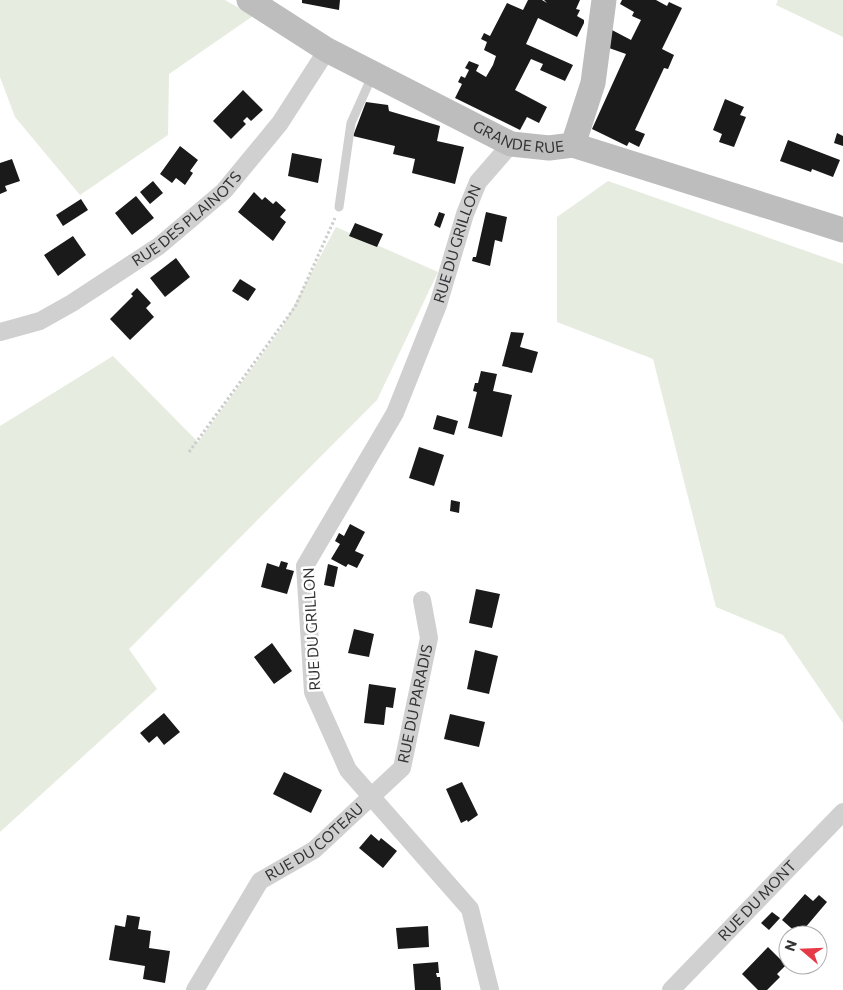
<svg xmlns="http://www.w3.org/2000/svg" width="843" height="990" viewBox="0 0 843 990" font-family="Commissioner,sans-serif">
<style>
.green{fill:#e6ecdf}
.building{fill:#1a1a1a}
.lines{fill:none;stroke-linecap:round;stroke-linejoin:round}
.path{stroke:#cdcdcd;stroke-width:3;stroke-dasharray:2.5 2.5;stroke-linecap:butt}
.lane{stroke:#d0d0d0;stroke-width:9}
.street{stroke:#d0d0d0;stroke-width:18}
.secondary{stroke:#bdbdbd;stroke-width:25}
.labels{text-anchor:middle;stroke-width:5;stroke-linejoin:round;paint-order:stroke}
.street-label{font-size:15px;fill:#333;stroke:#fff}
</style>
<rect width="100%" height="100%" fill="#fff"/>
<path class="green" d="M0,0H225L253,16L169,74L168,135L80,195L15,117L0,77Z
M778,0H843V37L776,5Z
M608,181L843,264V723L783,635L716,607L653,359L557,322V217Z
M336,227L438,272L377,400L129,649L157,689L0,832V426L113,356L198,442L283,326Z"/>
<path class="building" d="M302,0H340L339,10L302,3Z
M528,0H542L547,3L544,0H580L576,9L580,10L577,16L584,20V23L577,37L538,18L526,44L573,65L565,81L540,70L543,64L531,59L515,90L547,107L539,123L527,117L520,130L455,98L462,84L458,82L461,76L465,78L469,70L465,68L469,61L479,65L476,71L486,77L493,65L496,56L484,50L487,42L481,39L484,33L490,36L507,3L523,10Z
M622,0H656L667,6L669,2L682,8L662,49L674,55L668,69L664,68L635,130L645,134L639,147L629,142L627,146L592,129L626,54L609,48L612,30L631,40L641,20L632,16L634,12L620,4Z
M243,90L263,110L251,121L247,117L243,121L246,124L231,139L213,121Z
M725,99L744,107L740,115L746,117L734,147L719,142L722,134L713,130Z
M366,102L388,105L389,111L440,126L437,141L464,147L455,184L412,173L415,159L393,154L395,146L353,136Z
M837,133L843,136V146L834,143Z
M788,140L840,160L833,177L812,169L811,172L780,161Z
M180,146L198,160L190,171L193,173L185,185L176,178L172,183L160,174Z
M292,153L322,159L318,183L288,176Z
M12,159L20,181L5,186L7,191L0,194V163Z
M153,181L163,193L150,204L140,192Z
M254,192L262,200L265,197L273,204L276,201L286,210L280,217L286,222L273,241L238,212Z
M136,196L154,218L132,235L115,213Z
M81,199L88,210L63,226L56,215Z
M439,212L445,214L440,228L434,225Z
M486,212L507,217L502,242L495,240L490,266L472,261L473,257H476Z
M355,223L383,234L377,247L349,236Z
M73,236L86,255L58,276L44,255Z
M176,258L190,277L165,297L150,278Z
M240,279L256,289L248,301L232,291Z
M137,288L151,303L146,308L154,317L130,340L110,319L133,296L131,294Z
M511,332L524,333L520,347L538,352L532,373L502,366Z
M481,371L497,374L493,391L512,395L502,437L468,428L477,392L473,391L475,383H478Z
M437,415L458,421L454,435L433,429Z
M419,447L444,455L434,486L409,478Z
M451,500L460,502L459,513L450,511Z
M350,524L365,532L355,551L364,555L357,568L348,564L346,567L331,559L340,544L335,541L339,533L344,536Z
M281,561L288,563L286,569L294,571L287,594L261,587L267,563L279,567Z
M328,564L338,567L334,587L324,585Z
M476,589L500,594L492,628L469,623Z
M354,629L374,634L369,657L348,653Z
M272,643L292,671L274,684L254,657Z
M475,650L498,656L489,694L467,689Z
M369,684L396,688L393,708L386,707L384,725L364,723Z
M164,713L180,732L164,745L157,736L149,743L140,733Z
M450,714L485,722L479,747L444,739Z
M284,772L322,790L311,813L273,794Z
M462,782L478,815L468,822L467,820L461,823L446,789Z
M371,834L379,841L381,838L397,851L383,868L359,848Z
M805,894L813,901L819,895L827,902L799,935L782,920Z
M772,912L780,918L769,930L761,923Z
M127,915L140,917L138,929L151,931L149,948L170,951L165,983L143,979L145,966L109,960L115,925L125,927Z
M428,926L429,947L398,949L396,928Z
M768,947L786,965L777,974L780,977L767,990H758L742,974Z
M438,962L439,973H436L437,977H440L441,990H415L413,964Z"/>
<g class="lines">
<path class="path" d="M189,452L295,307L335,218"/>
<path class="lane" d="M339,207L351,123L373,74"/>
<g class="street">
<path id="s1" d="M0,332L40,321L72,303L159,246L224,191L280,123L327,50"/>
<path id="s2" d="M195,990L260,881L314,850L402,768L429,638L422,600"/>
<path id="s3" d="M490,990L470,909L348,770L313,692L305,566L395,413L438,305L465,214L478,182L511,144"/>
<path id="s4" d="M671,990L843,812"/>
</g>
<g class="secondary">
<path id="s5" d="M249,0L327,50L511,144L549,148L573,145L843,230"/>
<path d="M573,145L593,83L604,0"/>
</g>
</g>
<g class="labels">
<g class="street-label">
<text dy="5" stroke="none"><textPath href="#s5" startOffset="305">GRANDE RUE</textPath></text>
<text dy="5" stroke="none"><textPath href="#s1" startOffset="221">RUE DES PLAINOTS</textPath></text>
<text dy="5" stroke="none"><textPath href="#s3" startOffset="838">RUE DU GRILLON</textPath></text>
<text transform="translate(312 629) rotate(-93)" y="5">RUE DU GRILLON</text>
<text dy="5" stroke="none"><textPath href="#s2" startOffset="375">RUE DU PARADIS</textPath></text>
<text dy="5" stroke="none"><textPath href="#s2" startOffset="194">RUE DU COTEAU</textPath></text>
<text dy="5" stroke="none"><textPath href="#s4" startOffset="124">RUE DU MONT</textPath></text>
</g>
</g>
<g transform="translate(803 950) rotate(289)"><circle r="24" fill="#ffffff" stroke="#adadad"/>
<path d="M0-4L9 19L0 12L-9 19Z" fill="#e63946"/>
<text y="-8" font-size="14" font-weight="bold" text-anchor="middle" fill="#333333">N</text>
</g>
</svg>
